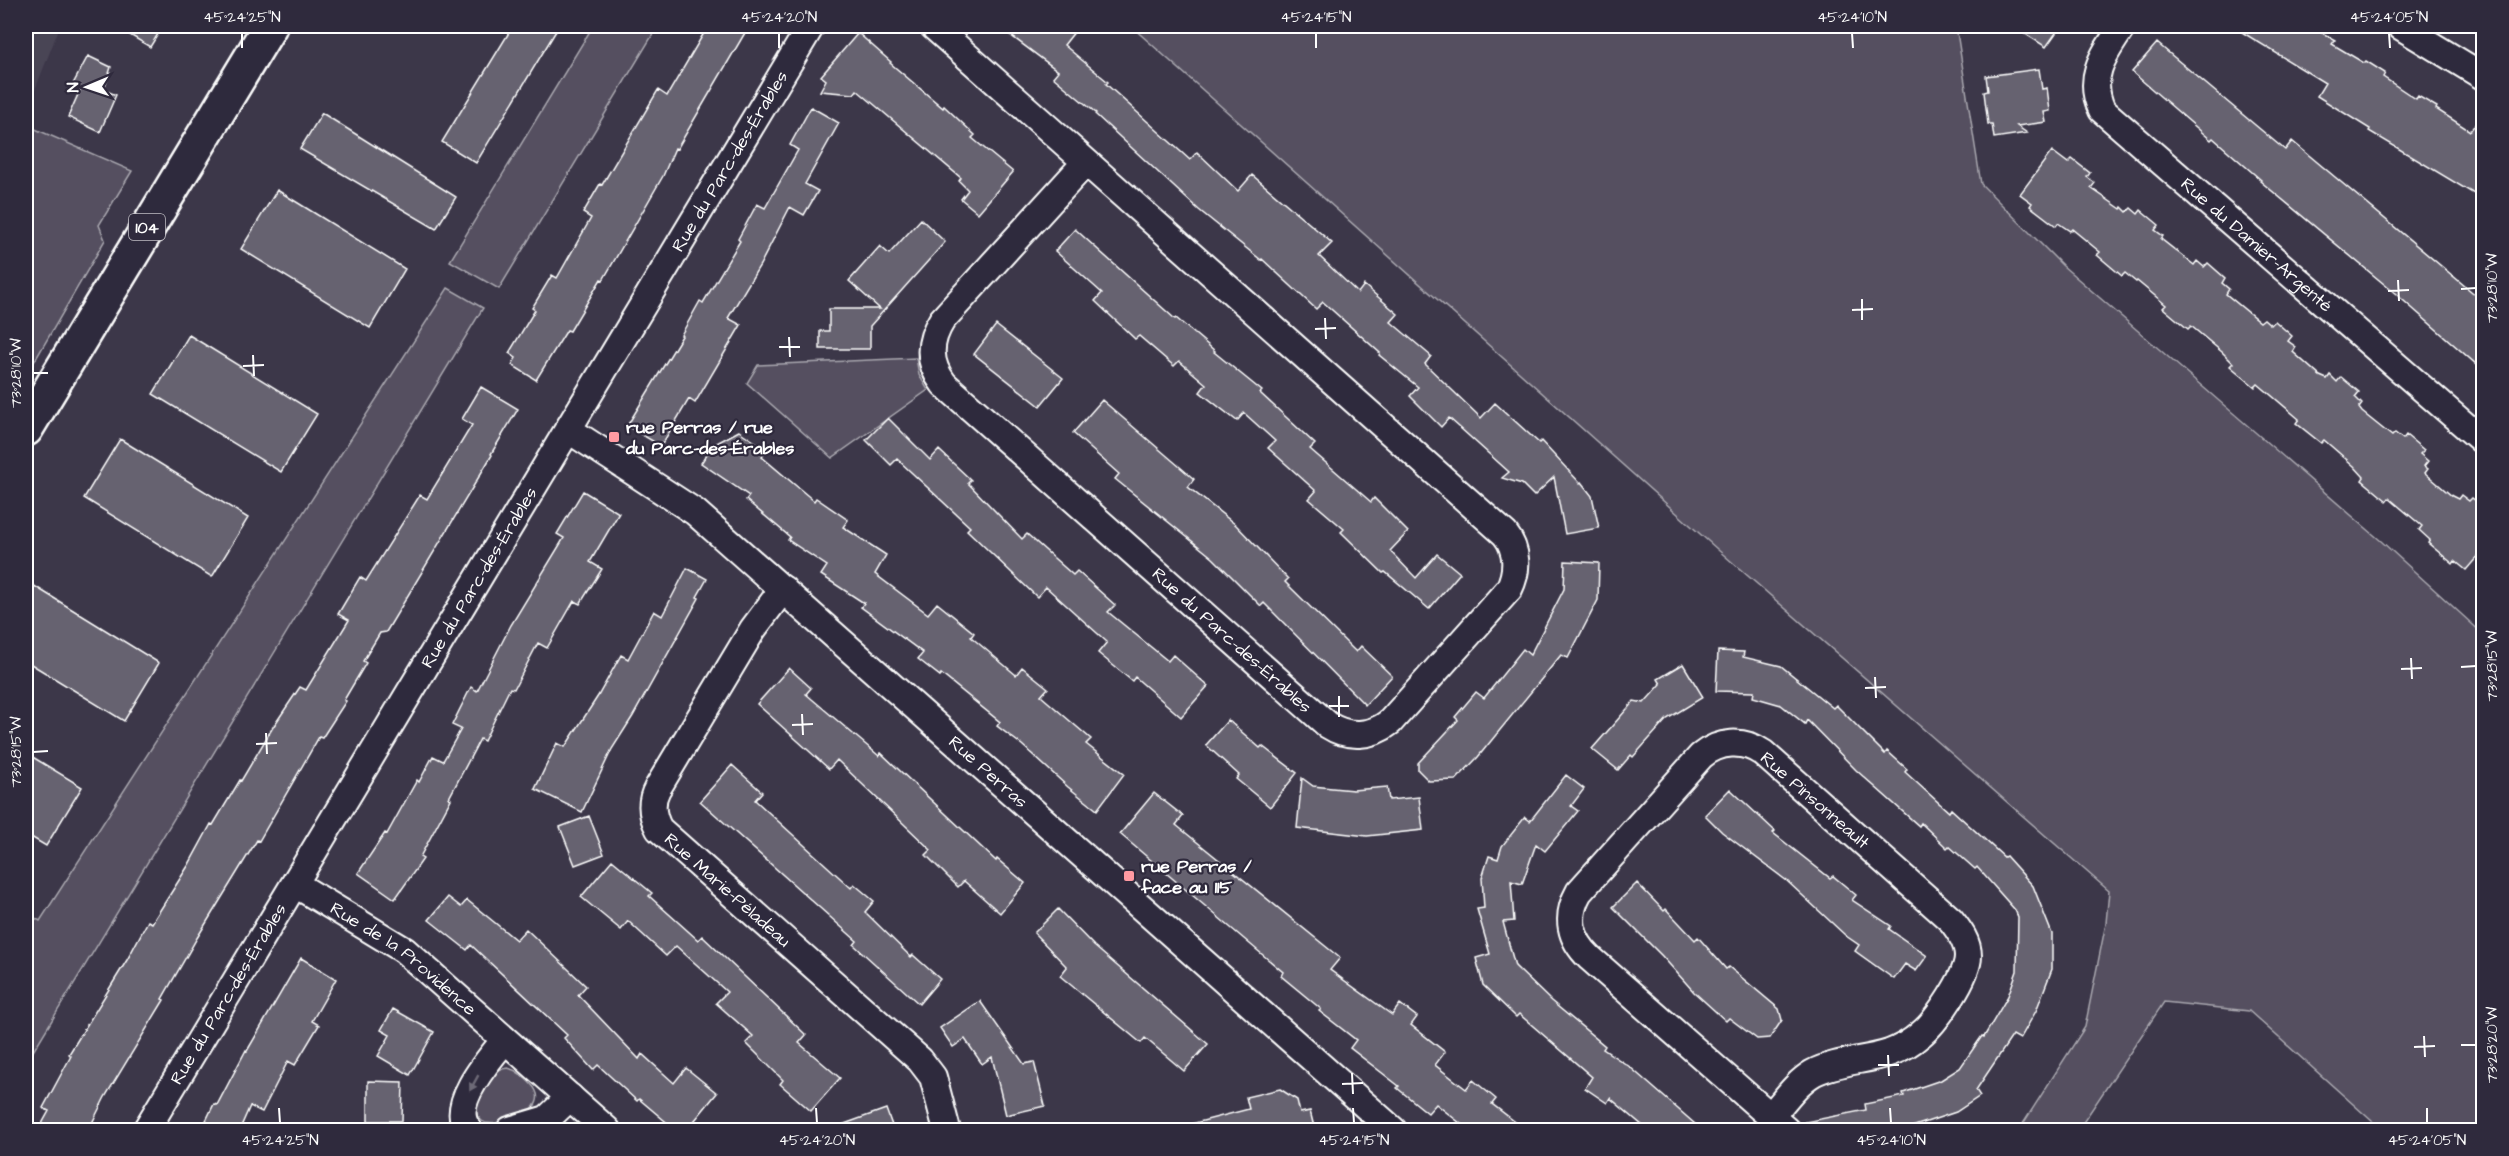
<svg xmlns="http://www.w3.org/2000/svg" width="2509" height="1156" viewBox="0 0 2509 1156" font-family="'Architects Daughter',sans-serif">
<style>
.built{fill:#494455}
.green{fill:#555060;stroke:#aaa8b0;stroke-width:1.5}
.building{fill:#666270;stroke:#fff;stroke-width:1.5}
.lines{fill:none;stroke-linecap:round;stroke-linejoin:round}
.minor-casing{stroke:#fff;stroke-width:30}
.primary-casing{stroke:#fff;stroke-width:38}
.minor{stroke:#2f2a3d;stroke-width:26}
.primary{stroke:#2f2a3d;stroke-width:33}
.oneway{fill:#6d6a77}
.ticks{fill:none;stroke:#fff;stroke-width:2}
.poi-dot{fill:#ff9aa2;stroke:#2f2a3d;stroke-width:2}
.labels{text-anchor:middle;stroke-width:4.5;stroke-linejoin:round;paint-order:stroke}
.shield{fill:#2f2a3d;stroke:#c1bfc5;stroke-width:1.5}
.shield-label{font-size:16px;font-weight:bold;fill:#fff}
.street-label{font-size:18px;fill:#fff;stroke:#2f2a3d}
.poi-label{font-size:18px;font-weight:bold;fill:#fff;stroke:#2f2a3d;text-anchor:start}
.neatline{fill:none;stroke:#fff;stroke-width:2}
.ticks-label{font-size:15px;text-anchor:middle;fill:#fff}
</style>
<rect width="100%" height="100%" fill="#3c3749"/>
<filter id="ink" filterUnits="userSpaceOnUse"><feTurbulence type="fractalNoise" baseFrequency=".0167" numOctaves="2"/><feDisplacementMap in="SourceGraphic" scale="12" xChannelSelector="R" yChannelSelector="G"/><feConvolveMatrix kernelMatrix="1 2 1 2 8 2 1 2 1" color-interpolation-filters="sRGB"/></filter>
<g filter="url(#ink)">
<path class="built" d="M26,26H60L35,90L36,103L26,125Z"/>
<path class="green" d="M593,26H658L499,289L450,261Z
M1131,26H1956L1981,184L2063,266L2381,541L2483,634V1130H2382L2249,1011L2164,1002L2078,1130H2019L2085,1027L2106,923L2109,891L1717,549Z
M26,125L132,171L99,225L105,240L26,376Z
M448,288L483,308L26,1063V933L35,918L40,921Z
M916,358L919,375L928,390L832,458L747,383L758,365Z
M508,1068C517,1070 524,1077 531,1084C558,1112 493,1130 482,1121C467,1110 486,1076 499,1070C502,1068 505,1069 508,1068Z"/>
<path class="building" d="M115,26H163L150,47Z
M513,26H559L476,163L442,142Z
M708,26H749L677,149L675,148L663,176L603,280L601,279L570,331L567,330L536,380L512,365L516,358L509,353L535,310L532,308L552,275L557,278L591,218L583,213L600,184L602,185L658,90L667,96Z
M998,26H1079L1064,45L1108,82L1106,84L1190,160L1197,152L1238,191L1252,175L1317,230L1332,243L1319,256L1358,293L1364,285L1398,314L1391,322L1431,356L1425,364L1481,418L1495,403L1539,443L1541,441L1580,483L1581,482L1592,496L1599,528L1565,534L1554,477L1534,496L1522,484L1502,478L1509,472L1449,418L1441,427L1410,396L1418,387L1379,355L1380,353L1323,302L1316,309L1262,259L1261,260L1199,210L1095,114L1096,113L1053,77L1058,71Z
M2013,26H2061L2046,47Z
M2232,26H2310L2335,40L2332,44L2364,63L2366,61L2385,73L2383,77L2416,99L2418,96L2437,107L2436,109L2470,131L2484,113V200L2369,131L2370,129L2317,96L2325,83Z
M858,33L891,62L890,63L943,108L944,106L975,135L972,138L1013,172L978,213L961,199L968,190L959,181L961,178L857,90L854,94L820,91L826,80L821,76Z
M2157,43L2285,150L2292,141L2484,302V371L2396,294L2260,181L2261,180L2213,138L2211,140L2132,72Z
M88,56L111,67L104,90L116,95L100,132L68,117L80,90L72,86Z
M2039,69L2042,89L2047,88L2050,111L2044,112L2046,122L2017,126L2027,133L1994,138L1992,124H1988L1984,92L1988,91L1986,76Z
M811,107L839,123L805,184L818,191L804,215L790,207L760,265L728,318L741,325L695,403L689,399L661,446L627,426L682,336L681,335L700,301L703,303L740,241L738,239L757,204L765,208L798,150L790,145Z
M322,113L456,197L436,229L300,149Z
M2052,151L2068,163L2072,159L2090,173L2087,177L2095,183L2091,188L2121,209L2122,207L2127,212L2131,208L2138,214L2141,210L2159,225L2155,230L2163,236L2161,239L2194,265L2197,261L2204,267L2208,263L2225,278L2222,283L2229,289L2226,294L2260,322L2264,319L2271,325L2275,321L2292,336L2288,341L2296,347L2293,352L2320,376L2327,379L2330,375L2337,382L2341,377L2359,392L2355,397L2362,404L2359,408L2362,412L2392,436L2395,433L2403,439L2406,435L2424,450L2420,454L2428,461L2424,466L2428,469L2425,473L2452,496L2458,499L2461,495L2469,501L2472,498L2484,507V549L2466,570L2455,561L2453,564L2428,543L2430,540L2419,530L2422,526L2389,498L2387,501L2362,480L2364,477L2354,466L2324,440L2321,443L2296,423L2299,419L2258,384L2255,387L2230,366L2233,363L2222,352L2191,326L2188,329L2163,308L2166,305L2137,281L2136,282L2125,273L2122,276L2097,255L2100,252L2072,229L2070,231L2058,223L2056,226L2030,206L2032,203L2020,194Z
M277,190L405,269L370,328L241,249Z
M921,219L945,242L870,326V349H820V331H829V309H880L849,281L880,246L889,254Z
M1075,229L1175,319L1176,318L1215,351L1214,352L1262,391L1260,393L1315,444L1310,449L1371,502L1374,498L1408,532L1390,551L1416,578L1437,554L1460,573L1429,609L1385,572L1383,573L1341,532L1344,529L1309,499L1316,491L1268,448L1275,441L1244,413L1237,421L1200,392L1206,384L1179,361L1174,366L1139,336L1135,339L1095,301L1102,293L1055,251Z
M996,325L1063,378L1040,406L974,354Z
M189,335L317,414L281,472L153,394Z
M481,387L518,409L491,454L492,455L386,632L380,633L363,661L366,663L344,700L346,701L322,738L319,737L259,841L257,840L197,938L162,999L164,1000L105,1097L88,1131H38L49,1111L43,1108L71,1056L69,1054L127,960L148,921L152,923L188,866L211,824L213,825L240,780L241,781L273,727L300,687L306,690L349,620L338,614L360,577L366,581L420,495L427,499L472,425L462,419Z
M1102,400L1194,479L1188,487L1236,525L1288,579L1285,582L1356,652L1361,646L1392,676L1365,705L1264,603L1261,606L1213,558L1115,479L1119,474L1073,433Z
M888,418L930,460L939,450L971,480L968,483L1022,539L1027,534L1073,575L1077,571L1115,605L1108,612L1168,661L1173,655L1208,686L1181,717L1135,677L1132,681L1098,653L1107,642L1046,587L1037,597L967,530L970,527L897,459L891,465L866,440Z
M739,431L767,450L762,457L814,501L816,498L848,520L843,527L886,555L875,574L928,614L937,603L974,633L971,637L1016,675L1022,667L1048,688L1041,696L1091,739L1086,744L1124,774L1097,810L1068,787L1022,745L997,726L1000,722L941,674L940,676L918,659L923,653L861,607L864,603L821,575L827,566L788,540L790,537L746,500L749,496L701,463L713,445Z
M120,439L248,518L212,577L84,498Z
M583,491L619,513L590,562L602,569L580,604L574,601L547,648L538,643L514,689L510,688L484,741L480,739L449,798L451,799L420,857L423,859L395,899L358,873L385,833L387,834L417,780L419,782L433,756L443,761L461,729L452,725L471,687L477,691L511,625L564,538L557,534Z
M1565,561L1599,563L1598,600L1568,658L1561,655L1478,757L1456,780L1429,781L1418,770V763L1458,720L1455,717L1476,692L1484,698L1523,649L1530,655L1564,589Z
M687,568L707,579L697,597L699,598L633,716L612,749L582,812L535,789L557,743L565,747L598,696L621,655L628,659L654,611L662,616Z
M31,584L159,663L124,721L26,661V593Z
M1718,651L1744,652L1743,657L1781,666L1833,708L1836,705L1885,754L1887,751L1907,769L1905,772L1949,812L1951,809L2004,857L2006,856L2033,886L2052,934V969L2036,1011L2020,1039L2013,1035L1976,1090L1980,1096L1956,1112L1900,1131H1806L1805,1122L1866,1110L1865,1104L1904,1096L1903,1093L1941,1080L1960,1068L1982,1036L1984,1037L2008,996L2017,971L2018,917L2015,910L1977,867L1975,869L1949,846L1947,848L1921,823L1919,826L1856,770L1807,720L1805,724L1781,705L1753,697L1754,692L1716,691Z
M1683,664L1703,697L1667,719L1633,757L1631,755L1618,770L1592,749L1634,701L1644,703L1661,684L1658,679Z
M789,668L811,688L806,694L879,756L881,753L996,861L997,859L1025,883L1000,913L964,881L958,887L926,855L931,850L837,760L829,769L757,704Z
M1228,720L1260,748L1262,746L1297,773L1270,807L1236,779L1239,775L1206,745Z
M26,753L82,787L46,846L26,834Z
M732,765L762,792L755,800L851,888L854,884L874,901L865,912L911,957L913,955L940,979L919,1004L854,945L857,941L700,801Z
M1566,775L1584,789L1571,806L1578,811L1545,851L1536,844L1522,884L1511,881L1514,921L1503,922L1515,966L1551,1001L1605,1046L1603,1049L1630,1067L1703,1131H1649L1610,1098L1607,1103L1585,1088L1592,1077L1519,1014L1516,1017L1483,985L1476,958L1490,954L1477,909L1484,908L1482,878L1489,856L1498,859L1502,846L1525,817L1530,821Z
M1302,778L1313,786L1332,788L1353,790L1387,787L1389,800L1419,797L1423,830L1367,836L1297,828Z
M1730,789L1775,831L1773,833L1830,878L1833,876L1856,895L1852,900L1891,926L1889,929L1927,956L1916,971L1905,964L1894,979L1855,951L1859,945L1846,936L1787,881L1722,832L1705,815Z
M1154,793L1183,816L1176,825L1340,958L1330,970L1392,1015L1400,1004L1417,1017L1411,1025L1445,1052L1435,1065L1466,1089L1473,1080L1496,1099L1492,1104L1527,1131H1470L1436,1104L1428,1113L1397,1088L1399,1086L1350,1048L1356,1040L1319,1011L1321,1009L1281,976L1283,972L1120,834Z
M589,816L604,854L575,865L560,827Z
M612,860L652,893L649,896L698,940L702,936L806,1035L799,1043L840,1078L811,1111L780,1084L783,1080L746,1043L753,1036L716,1003L727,992L676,946L666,956L628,921L621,930L581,897Z
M1637,883L1664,911L1666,909L1695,940L1698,937L1726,969L1729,967L1779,1009L1782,1020L1770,1038L1757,1039L1729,1018L1726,1021L1694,992L1662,956L1613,907Z
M448,897L461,907L467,900L516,940L526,929L586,986L578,995L639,1059L642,1054L674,1083L686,1068L717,1093L686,1131H677L639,1099L637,1101L598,1065L593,1070L564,1038L567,1035L471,945L467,950L429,920Z
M1058,909L1094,946L1208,1044L1184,1071L1145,1038L1141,1043L1060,976L1067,967L1034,933Z
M301,958L336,979L312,1021L319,1025L295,1065L288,1061L262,1112L250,1106L239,1131H201L214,1104L217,1105L246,1050L247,1051Z
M980,1001L1024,1064L1034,1062L1045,1106L1006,1115L992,1057L982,1064L965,1039L953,1047L940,1028Z
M393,1009L434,1032L410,1075L378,1056L390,1035L381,1030Z
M368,1081L403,1082L402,1121H368Z
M1280,1089L1297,1100L1300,1113L1310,1111L1315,1131H1192L1191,1124L1249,1109L1246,1097Z
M886,1109L894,1131H833V1128Z"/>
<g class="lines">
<defs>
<g id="minor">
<path d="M933,26L1505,534C1518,550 1518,571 1509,589L1390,722C1371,737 1348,738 1328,725L944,384C928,363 928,342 942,320L1086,162"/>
<path id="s1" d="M2123,26C2105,53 2086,76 2102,110L2484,442"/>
<path d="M2400,26L2484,77"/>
<path id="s2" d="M569,430L695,512L1393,1130"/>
<path id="s3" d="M783,589L753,629L657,789C650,802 652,816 659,829L920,1060L933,1077L947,1130"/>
<path id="s4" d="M295,884L404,950L607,1130"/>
<path d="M1771,1116C1784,1101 1796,1083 1813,1073C1836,1061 1865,1061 1889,1053C1900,1049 1912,1042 1921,1034C1936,1022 1968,976 1968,956C1968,942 1959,930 1951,920L1763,753C1743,739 1719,741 1701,756L1579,892C1565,917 1570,939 1590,958L1786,1130"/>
<path id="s5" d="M146,1130L811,26"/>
<path d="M469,1130C447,1107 489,1059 504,1041"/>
<path d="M510,1130L547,1119L570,1097"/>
</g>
<path id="primary" d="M26,429L270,26"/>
</defs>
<use href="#minor" class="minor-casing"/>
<use href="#primary" class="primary-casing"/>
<use href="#minor" class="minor"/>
<use href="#primary" class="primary"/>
</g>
<defs><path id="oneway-solid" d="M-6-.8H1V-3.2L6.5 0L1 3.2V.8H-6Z" transform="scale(1.5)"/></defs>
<use class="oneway" href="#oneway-solid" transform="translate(474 1083) rotate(119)"/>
</g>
<path class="ticks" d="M242,33V48M779,33V48M1316,33V48M1852,33L1853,48M2389,33L2390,48M2398,280L2399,301M2461,289L2476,288M2388,291L2409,290M1862,299V320M1852,310L1873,309M1325,318L1326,339M1315,329L1336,328M789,337L790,357M779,347H800M253,355L254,376M243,366L264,365M33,373H48M2411,658L2412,679M2461,667L2476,666M2401,669L2422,668M1875,677L1876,698M1865,688L1886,687M1339,696V717M1329,706H1349M802,714L803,735M792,725L813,724M266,733L267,754M256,744L277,743M33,752L48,751M2424,1036L2425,1057M2461,1045H2476M2414,1047L2435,1046M1888,1055L1889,1076M1878,1065H1899M1352,1073L1353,1094M1342,1084L1363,1083M279,1108L280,1123M816,1108L817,1123M1353,1108L1354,1123M1890,1108L1891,1123M2427,1108V1123"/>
<g class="poi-dot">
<rect x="608" y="431" width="12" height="12" rx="3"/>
<rect x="1123" y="870" width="12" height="12" rx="3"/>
</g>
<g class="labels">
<rect class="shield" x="129" y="214" width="36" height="26" rx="4.5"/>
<g class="shield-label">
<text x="147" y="233">104</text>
</g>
<g class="street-label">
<text dy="6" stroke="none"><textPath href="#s5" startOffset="1131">Rue du Parc-des-Érables</textPath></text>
<text dy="6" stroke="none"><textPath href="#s1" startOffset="297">Rue du Damier-Argenté</textPath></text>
<text dy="6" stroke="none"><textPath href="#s5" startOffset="645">Rue du Parc-des-Érables</textPath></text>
<text transform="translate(1232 640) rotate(42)" y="6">Rue du Parc-des-Érables</text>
<text dy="6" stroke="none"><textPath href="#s2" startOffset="542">Rue Perras</textPath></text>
<text transform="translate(1815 800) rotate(41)" y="6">Rue Pinsonneault</text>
<text dy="6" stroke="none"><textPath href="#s3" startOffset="370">Rue Marie-Péladeau</textPath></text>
<text dy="6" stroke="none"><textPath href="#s4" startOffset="132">Rue de la Providence</textPath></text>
<text dy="6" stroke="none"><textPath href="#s5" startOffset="159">Rue du Parc-des-Érables</textPath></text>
</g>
<g class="poi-label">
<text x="626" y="433">rue Perras / rue<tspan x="626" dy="21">du Parc-des-Érables</tspan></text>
<text x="1141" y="872">rue Perras /<tspan x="1141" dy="21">face au 115</tspan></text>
</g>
</g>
<rect width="2509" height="1156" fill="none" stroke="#2f2a3d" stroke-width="66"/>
<g transform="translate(87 87) rotate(268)" stroke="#2f2a3d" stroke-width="4.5" paint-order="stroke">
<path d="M0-4.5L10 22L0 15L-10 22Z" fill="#ffffff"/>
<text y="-9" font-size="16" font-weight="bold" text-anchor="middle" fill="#ffffff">N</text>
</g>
<rect x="33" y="33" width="2443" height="1090" class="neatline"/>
<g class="ticks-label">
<text x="242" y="22">45°24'25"N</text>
<text x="779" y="22">45°24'20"N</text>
<text x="1316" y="22">45°24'15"N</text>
<text x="1852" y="22">45°24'10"N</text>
<text x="2389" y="22">45°24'05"N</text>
<text transform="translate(2492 288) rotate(-90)" y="5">73°28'10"W</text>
<text transform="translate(16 373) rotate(-90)" y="5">73°28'10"W</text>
<text transform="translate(2492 666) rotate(-90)" y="5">73°28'15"W</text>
<text transform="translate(16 752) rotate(-90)" y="5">73°28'15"W</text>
<text transform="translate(2492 1045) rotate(-90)" y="5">73°28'20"W</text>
<text x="280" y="1145">45°24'25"N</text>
<text x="817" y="1145">45°24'20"N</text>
<text x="1354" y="1145">45°24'15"N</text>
<text x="1891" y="1145">45°24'10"N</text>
<text x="2427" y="1145">45°24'05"N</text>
</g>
</svg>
